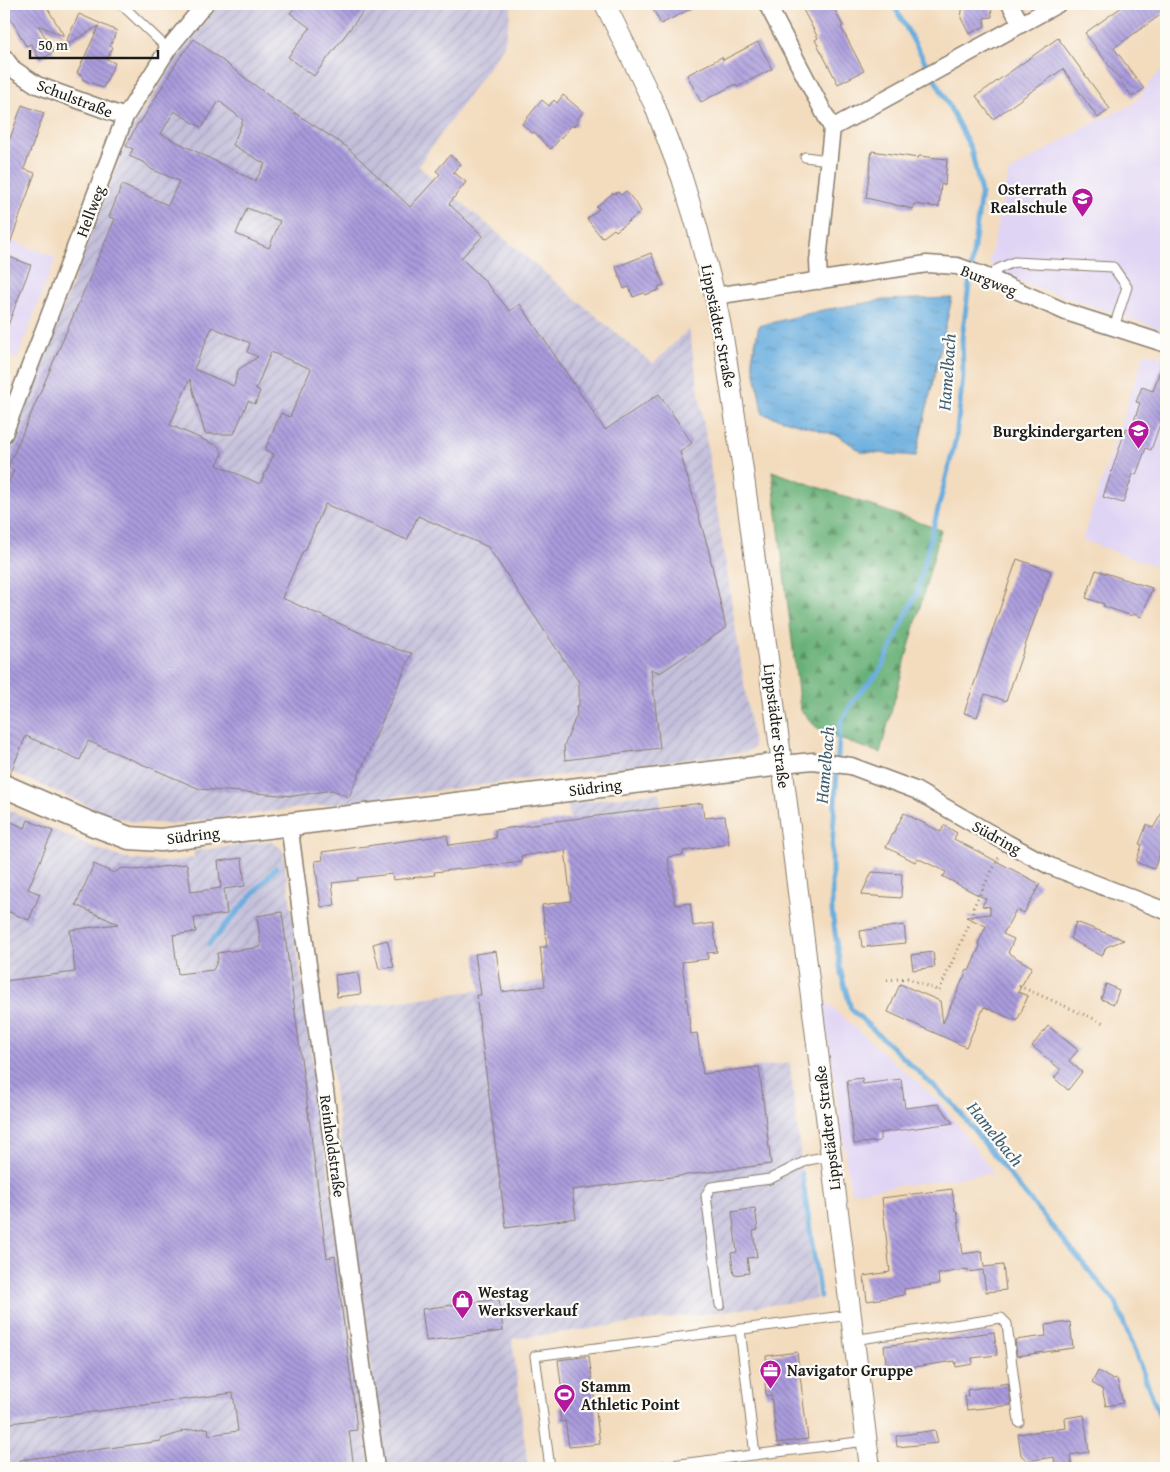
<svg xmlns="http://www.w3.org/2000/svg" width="1170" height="1472" viewBox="0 0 1170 1472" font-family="'Gentium Book Plus',serif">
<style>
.built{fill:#e0d4f4}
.industrial{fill:url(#industrial-furrows)}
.forest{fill:url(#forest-firs);stroke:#42664a}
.water{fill:url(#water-ripples);stroke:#42647d}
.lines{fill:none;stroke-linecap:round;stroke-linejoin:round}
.stream{stroke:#69adde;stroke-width:5}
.building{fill:url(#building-back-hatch);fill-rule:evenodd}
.service-casing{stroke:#887c6d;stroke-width:11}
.minor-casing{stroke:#887c6d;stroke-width:19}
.tertiary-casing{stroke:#887c6d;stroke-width:22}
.secondary-casing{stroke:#887c6d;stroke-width:25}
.path{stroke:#887c6d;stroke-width:3;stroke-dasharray:1 4;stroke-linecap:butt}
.service{stroke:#fff;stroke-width:9}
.minor{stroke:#fff;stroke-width:16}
.tertiary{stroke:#fff;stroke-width:20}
.secondary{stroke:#fff;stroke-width:22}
.labels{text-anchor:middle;stroke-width:4.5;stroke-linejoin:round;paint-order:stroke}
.street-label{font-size:16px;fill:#1c1c1c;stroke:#fdfcf7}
.poi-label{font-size:16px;font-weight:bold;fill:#1c1c1c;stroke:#fdfcf7;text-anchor:start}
.water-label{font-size:18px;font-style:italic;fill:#3f5d73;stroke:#fdfcf7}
</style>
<defs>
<pattern id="industrial-furrows" width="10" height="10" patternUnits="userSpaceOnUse" patternTransform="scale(1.25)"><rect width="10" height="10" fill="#c4c0db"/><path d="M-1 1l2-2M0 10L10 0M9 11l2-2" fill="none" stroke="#a8a4bb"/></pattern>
<pattern id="forest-firs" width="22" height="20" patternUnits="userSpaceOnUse" patternTransform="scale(1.25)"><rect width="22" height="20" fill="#69b178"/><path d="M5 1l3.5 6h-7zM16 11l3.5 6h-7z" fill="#568f62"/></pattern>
<pattern id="water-ripples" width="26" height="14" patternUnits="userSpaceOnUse" patternTransform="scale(1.25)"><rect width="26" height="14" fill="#69adde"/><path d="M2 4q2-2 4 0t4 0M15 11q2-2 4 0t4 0" fill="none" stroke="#568cb3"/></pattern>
<pattern id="building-back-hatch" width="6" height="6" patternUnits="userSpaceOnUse" patternTransform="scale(1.25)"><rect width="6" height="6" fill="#aa9bdd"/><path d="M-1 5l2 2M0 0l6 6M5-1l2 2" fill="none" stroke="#8a7eb2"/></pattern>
</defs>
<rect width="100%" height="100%" fill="#fdfcf7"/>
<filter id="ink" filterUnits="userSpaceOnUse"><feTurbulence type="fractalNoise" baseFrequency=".02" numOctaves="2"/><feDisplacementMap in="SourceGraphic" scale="10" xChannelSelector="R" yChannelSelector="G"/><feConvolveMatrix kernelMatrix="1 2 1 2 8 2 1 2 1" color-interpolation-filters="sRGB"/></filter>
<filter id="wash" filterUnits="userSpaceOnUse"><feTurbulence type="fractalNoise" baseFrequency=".0096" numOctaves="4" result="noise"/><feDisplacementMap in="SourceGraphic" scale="20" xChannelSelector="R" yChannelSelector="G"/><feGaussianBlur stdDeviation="1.12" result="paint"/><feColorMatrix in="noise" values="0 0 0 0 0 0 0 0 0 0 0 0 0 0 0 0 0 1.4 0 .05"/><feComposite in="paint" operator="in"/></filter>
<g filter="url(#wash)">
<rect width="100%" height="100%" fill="#f3dcbe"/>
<path class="built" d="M1166,64V331L1009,278L989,263L1009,172L1084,128L1133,104Z
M4,238L56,257L17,359L4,355Z
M1145,352L1166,359V570L1082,540Z
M822,999L941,1103L994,1173L851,1192Z"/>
<path class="industrial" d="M220,4H512L504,46L418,166L653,364L689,329L754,747L746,752L172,824L134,822L110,815L4,769V463L130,132L178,56Z
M659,792L696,1075L790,1063L816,1299L512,1339L528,1468H384L324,1012L544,981L540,947L547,946L542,905L571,901L565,856L575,854L568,804Z
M4,808L93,847L125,859L167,862L194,858V851L271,841L283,850L370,1468H4Z"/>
<path class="forest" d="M772,471L941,530L880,753L825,734L813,724L800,709Z"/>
<path class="water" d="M952,298L916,456L862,452L839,436L763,414L752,358L759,326L823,310L884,300Z"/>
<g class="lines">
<path class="stream" d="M893,4L943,94L971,149L981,193L962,338L963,377L956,438L917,592L880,671L854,699L840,724L832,850V912L841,973L851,1009L954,1105L1015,1182L1116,1303L1166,1432
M209,944L276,868
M802,1174L820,1297"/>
</g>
<g id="blocks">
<path class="building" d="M4,4H45L64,36L38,25L54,52L40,60L31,44L26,46L4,7Z
M297,4H369L314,76L288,57L310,28L290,13Z
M650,4H700L661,24Z
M800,4H832L843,26L841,27L864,71L838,84L815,40L818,38Z
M963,4H991L992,17L984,18L985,26L969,34L961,18Z
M1126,4H1166V11L1114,48L1144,89L1132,97L1085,33Z
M79,14L117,31L110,46L113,47L107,59L115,63L103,88L82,79L83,76L77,73L99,26L64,46Z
M1058,38L1110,109L1098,118L1063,69L993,119L976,96Z
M194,39L269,96L347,147L410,207L440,174L436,171L450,155L461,164L453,172L466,182L449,204L483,236L461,258L483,279L510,311L520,304L605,430L659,394L692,443L680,452L708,548L726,628L660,673L651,669L660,748L565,760L564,746L577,714L576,706H579V682L488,547L418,516L407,540L325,504L305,551H303L282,598L399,650L412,653L349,797L332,790L294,796L200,789L88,741L80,760L26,736L10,774L4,773V641L8,631L4,629V493L14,470L8,467L115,219L109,217L122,185L168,205L179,181L151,169L145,163L129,156L133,149L126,146L138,123H140L180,57ZM219,101L243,120L233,145L265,164L255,181L161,134L174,111L202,128ZM247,208L280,221L269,248L236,234ZM212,327L250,343L247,352L258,357L239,369L237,373L234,386L194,369ZM271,352L311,369L290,417L281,413L265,450L274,454L260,484L217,465L222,455V451L218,446L170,425L190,379L205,434H234L248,401L255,404L260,391L256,389Z
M758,42L772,69L737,87L736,84L701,102L687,75L722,57L723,60Z
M563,95L583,112L577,120V125L571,126L551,149L546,145L534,132L532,133L522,124L542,100L549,106L554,100L557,103Z
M22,105L44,113L24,169L35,173L6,255H4L31,265L5,333H4V155Z
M872,151L918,158L919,156L947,159L945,185L941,184L939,207L914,204L913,209L866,198Z
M626,191L638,206L641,212L616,231L614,229L602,238L587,219L599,209L596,207L613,193L614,194L618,192L621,195Z
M651,253L664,285L658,287L659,290L645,295L644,293L633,297L629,287L624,289L616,267Z
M1164,359L1166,360V423L1161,421L1151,450L1146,448L1136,475L1133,474L1123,503L1103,497L1126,428L1131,430L1140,403L1136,402L1142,387L1153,391Z
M1017,559L1051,571L1006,701L985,694L977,717L964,713Z
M1096,570L1152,588L1142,617L1133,614L1132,616L1103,606L1104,604L1086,598Z
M702,803L704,818L725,816L729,844L683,851V855L668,857L675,905L690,903L693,926L713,923L717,952L707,953L708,959L682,962L691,1034L697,1033L703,1074L759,1067L771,1164L572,1190L576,1218L506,1228L476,995H481L475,954L496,951L502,992L545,986L540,947H547L542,905L571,901L565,850L521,856L522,862L434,872L435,875L393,880L392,874L357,878L358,880L332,883L335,905L321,907L315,861L323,860L322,852L447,835L449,845L481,841L496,838L495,830L540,824V823Z
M1166,806V837L1154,869L1136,862L1142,845L1139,844L1147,824L1153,828Z
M904,813L941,832L944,825L957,833L954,839L1040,884L1024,913L1016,910L1003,934L1014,939L1008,953L1032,967L1018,992L1028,996L1017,1021L984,1007L966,1047L888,1012L900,984L940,1001L943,1023L967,970L969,971L980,946L978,944L986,926L966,917L990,914V907L982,906L986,899L942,876H944L946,872L917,858L915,862L886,847Z
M4,819L25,828L28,820L53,831L28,889L40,894L29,920L4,910Z
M242,858L245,886L224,889L227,914L194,918L196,932L173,935L178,974L213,970L218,960L217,953L261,947L257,916L282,912L327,1258L335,1256L354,1403L357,1430L349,1431L354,1468H20V1460L161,1441V1439L182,1432L181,1431L208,1428L209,1435L238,1431L233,1393L4,1424V981L75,972L70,930L118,924L76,905L94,864L114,873L120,869L125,868L135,870L187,864L191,892L221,888L218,861Z
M872,872L902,874L901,898L861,895Z
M1076,922L1124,940L1106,947L1102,956L1070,939Z
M904,925L906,943L862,947L860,931Z
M387,940L394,967L379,969L373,944Z
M933,952L935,967L913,970L911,955Z
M358,972L361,994L337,997L335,975Z
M1106,984L1119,990L1114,1004L1101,999Z
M1048,1026L1078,1050L1069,1061L1082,1072L1068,1090L1054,1078L1061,1070L1032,1046Z
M862,1078L863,1084L901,1079L905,1108L938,1104L953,1123L880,1133V1141L854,1144L847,1080Z
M952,1189L955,1211H957L963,1254L982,1251L984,1267L1003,1265L1006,1290L986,1292L983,1270L968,1272V1269L938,1274L939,1284L904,1289V1295L867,1301L864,1276L890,1272L882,1198Z
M755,1208L758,1230L753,1231L757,1257L747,1258L749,1273L734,1275L731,1253L737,1252L732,1212Z
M499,1299L503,1331L426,1341L422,1309Z
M1070,1322L1073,1348L1017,1356L1015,1340L1046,1336L1045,1325Z
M994,1332L997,1355L972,1358L973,1364L956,1367L955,1361L887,1371L884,1346Z
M797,1352L808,1439L777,1443L771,1395L766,1396L765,1383L769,1382L766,1356Z
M589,1356L600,1444L569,1447L565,1421L561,1422L559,1408H564L558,1360Z
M1098,1371L1113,1380L1117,1379L1123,1403L1106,1406L1102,1389L1092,1383Z
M1008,1383L1011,1405L967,1410L965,1396H968L967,1390Z
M1084,1415L1089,1452L1070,1455L1072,1468H1055L1054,1457L1027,1461L1021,1455L1018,1434L1066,1428L1065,1418Z
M935,1430L938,1443L897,1447L896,1436Z"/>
</g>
</g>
<g filter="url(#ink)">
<use href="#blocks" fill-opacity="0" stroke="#887c6d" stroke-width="1"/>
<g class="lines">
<defs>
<path id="service" d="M121,4L168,49
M805,157L828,160
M988,279L998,269L1014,262L1113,267L1127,287L1114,327
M720,1305L706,1195L711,1187L770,1179L808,1160L830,1156
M740,1329L755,1455
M853,1340L1001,1318L1007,1324L1019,1422
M550,1468L535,1356L850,1315
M648,1468L866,1441"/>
<path id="minor" d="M767,4L832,128L818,261L819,281
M1010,4L1021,24
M4,57L13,69L37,85L125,117
M832,128L1058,4
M715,296L927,264L957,266L982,275L1066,312L1166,344
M4,434L125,117L168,49L205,4
M782,764L813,761L851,766L915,790L1007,843L1050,866L1166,911
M289,824L376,1468"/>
<path id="tertiary" d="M605,4L654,104L682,178L697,227L715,296L724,343L743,470L782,764L870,1468"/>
<path id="secondary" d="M4,786L94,825L129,838L161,840L782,764"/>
</defs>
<use href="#service" class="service-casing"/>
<use href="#minor" class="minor-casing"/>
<use href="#tertiary" class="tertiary-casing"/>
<use href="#secondary" class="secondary-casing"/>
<path class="path" d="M887,980L907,978L939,991L972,918L973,908L999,857
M1019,986L1106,1024"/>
<use href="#service" class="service"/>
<use href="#minor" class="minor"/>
<use href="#tertiary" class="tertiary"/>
<use href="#secondary" class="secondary"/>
</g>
</g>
<defs>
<symbol id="school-pin" viewBox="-11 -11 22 30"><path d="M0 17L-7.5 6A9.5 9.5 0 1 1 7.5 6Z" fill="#b5179e" stroke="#fdfcf7"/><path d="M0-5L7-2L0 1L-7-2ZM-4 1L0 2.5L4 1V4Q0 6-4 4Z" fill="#fff"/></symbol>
<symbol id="shop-pin" viewBox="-11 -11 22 30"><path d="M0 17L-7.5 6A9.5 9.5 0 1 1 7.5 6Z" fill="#b5179e" stroke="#fdfcf7"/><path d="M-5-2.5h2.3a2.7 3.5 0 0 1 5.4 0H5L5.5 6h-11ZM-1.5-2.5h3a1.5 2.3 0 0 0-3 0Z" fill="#fff"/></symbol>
<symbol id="office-pin" viewBox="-11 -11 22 30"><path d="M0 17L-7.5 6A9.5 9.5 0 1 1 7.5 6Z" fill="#b5179e" stroke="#fdfcf7"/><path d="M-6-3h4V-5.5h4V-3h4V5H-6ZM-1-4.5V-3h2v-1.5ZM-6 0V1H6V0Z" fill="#fff"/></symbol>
<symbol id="stadium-pin" viewBox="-11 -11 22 30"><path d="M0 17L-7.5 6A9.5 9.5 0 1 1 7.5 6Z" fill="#b5179e" stroke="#fdfcf7"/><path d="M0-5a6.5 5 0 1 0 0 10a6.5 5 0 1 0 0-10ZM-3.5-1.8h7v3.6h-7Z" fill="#fff"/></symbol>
</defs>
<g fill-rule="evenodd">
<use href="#school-pin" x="1070" y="186" width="25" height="34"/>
<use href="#school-pin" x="1126" y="418" width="25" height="34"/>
<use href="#shop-pin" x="450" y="1288" width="25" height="34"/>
<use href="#office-pin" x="758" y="1358" width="25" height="34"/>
<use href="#stadium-pin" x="552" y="1382" width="25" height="34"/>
</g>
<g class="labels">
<g class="street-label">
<text transform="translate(75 98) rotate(21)" y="6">Schulstraße</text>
<text transform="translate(90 211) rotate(-69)" y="6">Hellweg</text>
<text transform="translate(989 280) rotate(22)" y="6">Burgweg</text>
<text transform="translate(719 326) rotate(79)" y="6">Lippstädter Straße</text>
<text transform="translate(777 726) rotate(83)" y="6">Lippstädter Straße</text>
<text transform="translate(595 787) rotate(-7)" y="6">Südring</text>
<text transform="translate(193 835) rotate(-7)" y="6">Südring</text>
<text transform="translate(997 837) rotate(29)" y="6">Südring</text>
<text transform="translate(827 1128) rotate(-97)" y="6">Lippstädter Straße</text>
<text transform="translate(333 1146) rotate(82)" y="6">Reinholdstraße</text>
</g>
<g class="poi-label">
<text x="1067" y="195" text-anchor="end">Osterrath<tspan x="1067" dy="18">Realschule</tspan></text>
<text x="1123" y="437" text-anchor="end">Burgkindergarten</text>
<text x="478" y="1298">Westag<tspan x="478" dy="18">Werksverkauf</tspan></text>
<text x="787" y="1376">Navigator Gruppe</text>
<text x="581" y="1392">Stamm<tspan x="581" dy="18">Athletic Point</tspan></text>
</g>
<g class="water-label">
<text transform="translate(947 372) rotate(-86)" y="6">Hamelbach</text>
<text transform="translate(825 765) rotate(-85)" y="6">Hamelbach</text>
<text transform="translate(995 1134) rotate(51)" y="6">Hamelbach</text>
</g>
</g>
<rect width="1170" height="1472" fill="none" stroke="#fdfcf7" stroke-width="20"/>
<path d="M30 50v8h128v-8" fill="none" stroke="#1c1c1c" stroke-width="2.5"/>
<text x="38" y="50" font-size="15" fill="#1c1c1c" stroke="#fdfcf7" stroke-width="4" paint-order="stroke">50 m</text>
</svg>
